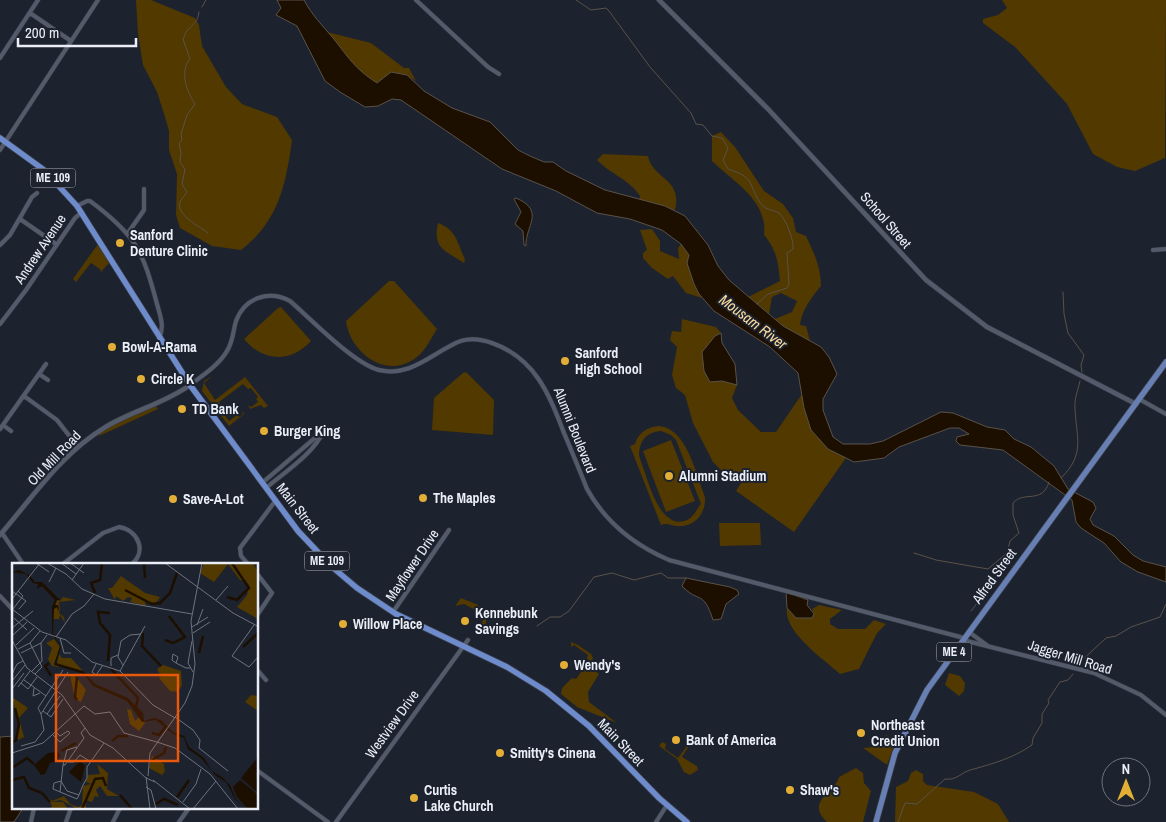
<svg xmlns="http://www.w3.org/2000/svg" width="1166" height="822" viewBox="0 0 1166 822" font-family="'Archivo Narrow',sans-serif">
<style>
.green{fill:#513900;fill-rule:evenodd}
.water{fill:#1c0f00;stroke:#5a524a}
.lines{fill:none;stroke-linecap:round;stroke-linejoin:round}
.stream{stroke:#5a524a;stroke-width:1}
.minor-casing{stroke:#393d48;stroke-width:5}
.tertiary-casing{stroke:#393d48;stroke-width:5.5}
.primary-casing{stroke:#393d48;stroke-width:7}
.trunk-casing{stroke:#393d48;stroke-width:7}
.minor{stroke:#535a69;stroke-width:4}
.tertiary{stroke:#535a69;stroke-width:4.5}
.primary{stroke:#677fb3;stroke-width:5.5}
.trunk{stroke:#6e8bcc;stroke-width:5.5}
.poi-dot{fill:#e3ae35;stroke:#1c222e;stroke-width:2}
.labels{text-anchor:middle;stroke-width:4;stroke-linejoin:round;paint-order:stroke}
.shield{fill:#1c222e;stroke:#acb1bb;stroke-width:1}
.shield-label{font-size:12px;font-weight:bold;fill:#eaeef7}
.street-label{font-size:14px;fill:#eaeef7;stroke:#1c222e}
.poi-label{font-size:14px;font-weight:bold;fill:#eaeef7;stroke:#1c222e;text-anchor:start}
.water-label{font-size:15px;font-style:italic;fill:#fcdc9e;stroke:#1c222e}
.inset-river{fill:none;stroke:#1c0f00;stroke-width:2.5}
.inset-road{fill:none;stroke:#6e747e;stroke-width:1}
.view{fill:#e8590c;fill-opacity:0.15;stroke:#e8590c;stroke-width:2.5}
.inset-edge{fill:none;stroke:#eaeef7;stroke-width:2.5}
</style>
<rect width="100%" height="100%" fill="#1c222e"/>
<path class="green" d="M136,0H151L195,18L199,25L202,46L226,87L242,104L277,117L292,140C286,185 278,222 241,250L212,246L180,228L176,215L177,174L169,150V131L165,117L157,92L143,65L138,34Z
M1002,0H1166L1165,158L1135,171L1117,167L1093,154L1067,104L1015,47L983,23V19L998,15L1007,8Z
M327,32L371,43L404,68H409L416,81L407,75L391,72L377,83L359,72Z
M721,132L735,147L764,191L783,204L793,218L796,232L806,236C814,253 821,267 821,286C811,298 802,310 800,325L806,326L810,341L783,326L775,319L792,312L797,301L781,293L772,297L769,314L748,297L780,281C778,261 777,251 764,235C768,201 734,182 712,161V136Z
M603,154L648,156C652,179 683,178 675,210L639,201L640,196C629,179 610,174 597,160Z
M438,223C457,230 457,243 465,259L464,263C446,251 432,249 438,223Z
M652,229L660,241V251L679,259L678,248L681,244L689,255C687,268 693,287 702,298L686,293L673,276L668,279L652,268L643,258V253L647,250L640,230Z
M98,244L109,263L100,273L101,270L91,263L76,282L73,279Z
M389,281H394L437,329C431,338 426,350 417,357C387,381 350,353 346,321Z
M281,307L311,341C291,363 263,362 244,339L278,308Z
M682,319L716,327L721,333L715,336L710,382L722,381L737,385L732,398L738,410L761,432H776L813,378L814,414L848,455L794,532L736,491L744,478L730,479L713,462L693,423L685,395L676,388L672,375L677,347L670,340L672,331L681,332Z
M466,372L494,400L493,435L432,430L434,398L463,373Z
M212,376L204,383L215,400L245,377L268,406L264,408L261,405L250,409L248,405L251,407L258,402L256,399L258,397L251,388L248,389L243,384L219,402L221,405L219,407L229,421L237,415L239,417L243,414L242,411L244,413V414L229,426L202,391L204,381Z
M156,406L158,409L99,436L100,433L118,422Z
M659,426C687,428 696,475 705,497C706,514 694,528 677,526C671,526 667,522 661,525L630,446L635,444C638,433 647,427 659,426ZM661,431L671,435L676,440L701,504C697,508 695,515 689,519C659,535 647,475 639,456C639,441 646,432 661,431Z
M671,440L695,501L666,512L643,451Z
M719,523H760L761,545L720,546Z
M461,598L476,604L488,613L484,631L478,630L483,620L479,612L464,604L455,606Z
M819,605L842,610L830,619V624L838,629H865L874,620L886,624L877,633L859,669L840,674C825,660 783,632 787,608L793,614H814L812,609Z
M571,642L578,645L591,654L593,658L589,666L599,674L588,692L589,702L617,723L577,707L561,694L562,688L572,678L576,679L589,661L587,658L588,655L574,645L571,647Z
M949,673L960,676L965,683L964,691L959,696L945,685Z
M690,734L697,739L695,743L692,741L682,757L697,766L698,770L690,775L684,772L677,759L659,746L662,742L666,744L665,749L678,758L692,739Z
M886,735L892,738L895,743L887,765L863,748L873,747Z
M856,768L863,773L864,783L871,791L863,822H827C805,801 834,794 839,777Z
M916,770L923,774V781L927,785L974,792L998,804L1009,822H895L896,787L908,781L911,773Z"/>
<path class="water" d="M277,0H304C312,15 322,25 333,38C349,58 354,68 377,83L391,72L407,75L424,91L452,108L490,122L518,150L530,156L544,162H553L566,171L605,190L665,206L685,216L708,245L718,266L729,280L783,326L821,347L829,357L837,374L823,399V410L833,437L843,444H870L883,441L941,412L953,413L987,427L1005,430L1014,439L1031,447L1054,466L1068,489L1093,502L1096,508L1090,519L1093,525L1114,536L1133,555L1143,561L1166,567V582L1138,572L1121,562L1104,543L1081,528L1076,522L1072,500L1003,450L960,445L956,441L957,437L969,434L959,428H950L899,447L884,458L877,459L854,462L828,449L811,430L804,408L798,373L770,347L714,311L699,294L694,284L687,263L689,255L681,244L662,230L630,219L597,213L556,191L502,169L401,100L392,99L378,106L365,107L340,92L325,81L297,26L276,15L281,8Z
M516,198C546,211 525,226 526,246L524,245L523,231L515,224L521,212L514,199Z
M721,333L722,343L735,364L737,385L722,381L710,382L704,371L702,352L715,336Z
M686,578L730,587L737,590L739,594L726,604L721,619L713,620C703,589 699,604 682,586Z
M786,592L808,600L807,605L814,614L812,618H796L787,608Z
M14,736V808H23L14,822H0V737Z"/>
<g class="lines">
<path class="stream" d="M576,0L591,10L606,8L609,11L650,67L691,113L696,124L703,125L712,136L722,138L728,148L723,160L728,169C756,178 747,183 761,204C766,210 773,210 779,213C786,219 794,240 793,249L787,253L789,284L787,288L768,294L757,304
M202,7L206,0
M199,12C198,22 193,24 187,31C185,33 185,36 183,39L190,59C179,72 187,92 195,104L187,115L181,134L182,140L179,143L181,153L180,162L185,169L182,184L187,192C185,195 182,198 180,202C176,215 199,226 208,233
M1063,292L1064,314L1068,333L1084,355L1081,365L1082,372
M1061,478C1086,454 1076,437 1075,408C1074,400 1078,390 1080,381
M914,553L936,560L988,569L1007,553L1010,541L1019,533L1013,515V503C1024,490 1042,505 1049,482
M984,592L997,576L996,565
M971,611L979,601
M537,626L550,617H560L569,611L594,577L612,573L634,580L661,573L668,578H686
M1079,663L1106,638L1116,636L1131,627L1160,617L1166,604
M898,822L905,803L917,804L945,779C957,781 962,771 974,769C995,763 1013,758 1032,745L1033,738L1042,723V714L1049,703L1048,700L1060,682L1068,680L1073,674"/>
<defs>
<path id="minor" d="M416,0L488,67L499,74
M30,13L71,41
M0,58L38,0
M0,150L98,0
M77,206L87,201H90C136,235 143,251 157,304C160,315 165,327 159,338
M20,219L56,244
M128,233L144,210V189
M0,245L10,235L32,197L37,193
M1153,250L1166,249
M0,324L26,290L75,218L82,212
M39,374L48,380
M190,385C203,375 219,365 227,351C233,342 233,331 236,321C245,297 269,290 290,301C311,319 354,364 379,370C408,377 428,357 452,345C465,337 478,338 492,343C535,358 549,394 564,433C572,452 580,471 587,489C606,523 634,545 669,560L964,638
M24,396L57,420L78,447
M1139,399L1166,414
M3,425L11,431
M0,429L46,364
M262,483L322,432
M266,488C286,471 312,455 324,431
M2,533L23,564
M63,564L103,533L119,527C138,530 147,551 132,564
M248,564L241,556L240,548L276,500
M258,575L272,593L258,614
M0,596L14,611
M393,612L449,530
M969,632L988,646
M963,640L1094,673L1141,695L1166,715
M258,671L266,680
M258,771L328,822
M31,822L34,808
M66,822L71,808
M113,822L120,808
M179,822L189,808
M336,822L468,640
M656,822L667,805"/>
<path id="tertiary" d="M659,0L769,110L926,280L987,327L1136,404
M0,535C32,498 61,454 104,428C131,411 164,404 190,385"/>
<path id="primary" d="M876,822L895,753L927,690L1166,362"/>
<path id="trunk" d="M0,138L44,170L77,206L190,385L298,531L331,566L357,588L396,614L507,667L546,691L589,726L659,798L687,822"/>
</defs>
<use href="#minor" class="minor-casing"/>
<use href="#tertiary" class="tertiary-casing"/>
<use href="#primary" class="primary-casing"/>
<use href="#trunk" class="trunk-casing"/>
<use href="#minor" class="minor"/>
<use href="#tertiary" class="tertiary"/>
<use href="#primary" class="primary"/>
<use href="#trunk" class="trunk"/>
</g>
<g class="poi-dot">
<circle cx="120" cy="243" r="5"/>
<circle cx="112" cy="347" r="5"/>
<circle cx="565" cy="361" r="5"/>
<circle cx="141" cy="379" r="5"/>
<circle cx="182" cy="409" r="5"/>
<circle cx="264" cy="431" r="5"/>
<circle cx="669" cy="476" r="5"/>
<circle cx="423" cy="498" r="5"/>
<circle cx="173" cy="499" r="5"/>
<circle cx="465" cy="621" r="5"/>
<circle cx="343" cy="624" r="5"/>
<circle cx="564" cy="665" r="5"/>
<circle cx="861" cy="733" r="5"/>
<circle cx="676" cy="740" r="5"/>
<circle cx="500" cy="753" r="5"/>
<circle cx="790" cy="790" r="5"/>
<circle cx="414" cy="798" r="5"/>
</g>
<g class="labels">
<g class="shield">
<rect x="30.5" y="168.5" width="45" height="19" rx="4"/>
<rect x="304.5" y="551.5" width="45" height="19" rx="4"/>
<rect x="936.5" y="642.5" width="35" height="19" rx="4"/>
</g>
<g class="shield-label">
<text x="53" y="182">ME 109</text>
<text x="327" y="565">ME 109</text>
<text x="954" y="656">ME 4</text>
</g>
<g class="street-label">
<text transform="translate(886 220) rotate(49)" y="5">School Street</text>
<text transform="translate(40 249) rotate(-56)" y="5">Andrew Avenue</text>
<text transform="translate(575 430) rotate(68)" y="5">Alumni Boulevard</text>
<text transform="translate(54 458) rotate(-46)" y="5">Old Mill Road</text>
<text transform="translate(298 508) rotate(52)" y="5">Main Street</text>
<text transform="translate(412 565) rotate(-56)" y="5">Mayflower Drive</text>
<text transform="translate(994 576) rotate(-54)" y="5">Alfred Street</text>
<text transform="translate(1070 657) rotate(17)" y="5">Jagger Mill Road</text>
<text transform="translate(392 724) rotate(-54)" y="5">Westview Drive</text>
<text transform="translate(621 742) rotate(46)" y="5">Main Street</text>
</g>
<g class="poi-label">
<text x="130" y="240">Sanford<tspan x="130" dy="16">Denture Clinic</tspan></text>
<text x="122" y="352">Bowl-A-Rama</text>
<text x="575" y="358">Sanford<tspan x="575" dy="16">High School</tspan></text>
<text x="151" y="384">Circle K</text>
<text x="192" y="414">TD Bank</text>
<text x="274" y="436">Burger King</text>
<text x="679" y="481">Alumni Stadium</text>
<text x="433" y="503">The Maples</text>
<text x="183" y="504">Save-A-Lot</text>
<text x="475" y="618">Kennebunk<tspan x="475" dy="16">Savings</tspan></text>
<text x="353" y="629">Willow Place</text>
<text x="574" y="670">Wendy's</text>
<text x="871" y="730">Northeast<tspan x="871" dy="16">Credit Union</tspan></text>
<text x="686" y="745">Bank of America</text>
<text x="510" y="758">Smitty's Cinena</text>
<text x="424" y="795">Curtis<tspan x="424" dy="16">Lake Church</tspan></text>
<text x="800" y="795">Shaw's</text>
</g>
<g class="water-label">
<text transform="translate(753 322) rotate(37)" y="5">Mousam River</text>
</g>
</g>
<g transform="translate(12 563)">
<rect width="246" height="246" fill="#1c222e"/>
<path d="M192,0H241L246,9V56L225,44L235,32L237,22L233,17H228L216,1L202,19L188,10ZM109,13L133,30L148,34L144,40L133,39L134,43L118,39L120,35L116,34L111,38L104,33L103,37L96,25H100ZM51,34L64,37L47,39L48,46L47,50L52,54L53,60L48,52L47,56H41L42,45L45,44L46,48L47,44L46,43H43L45,37L48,38ZM42,76L48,84L42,101L50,103L47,104L40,103L36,96L40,85L34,80ZM47,91L50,95H59L71,108L45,101ZM151,102L169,108L170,122L166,129L158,128L147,115L149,113L145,106ZM58,112L64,114L74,127L69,139L63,136ZM239,132L246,133V148L233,139ZM0,134L16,145L7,155L12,174L6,177V160ZM115,146L119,147L123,158L129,152L133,160L127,168L118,161ZM140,193L152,201L153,208L150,212L137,205ZM85,201L96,210L95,226L107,233H95L88,223L84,227L87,234L83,233L80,239L74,237V246H65L49,237L39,239H51L56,246H38L40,243L36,235L40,238L52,233L58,241L66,244L70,242L71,223L79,221L74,219L76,212L88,211Z" fill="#513900"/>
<path d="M7,7L17,12L23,19H30L48,37H45L43,42H46L47,48L45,44L42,46L41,70L49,84L44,100L71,108L83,121L116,135L131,150L132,158L142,155L149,157L162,170L172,173L177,184L192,195L200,208L210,214L218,222L224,236L234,246L223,236L214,219L204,213L190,196L176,186L172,175L161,171L144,157L130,159L115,138L81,123L72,111L42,102L48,83L40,71V44L43,37L30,23L25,26L26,21L21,20L14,11L0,9ZM36,190L46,189L48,193L45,198L38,200L33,211L29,212L22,202ZM246,194V212L244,210L246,230L229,215ZM68,198L73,203L69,219L57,209ZM228,217L246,232V246H236L225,234L221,224Z" fill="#1c0f00"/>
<path class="inset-river" d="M132,0L133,15M113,27L140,41L148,40L158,30L165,10M83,30L79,20L88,17L90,0M215,34L225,37L237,25L220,0M131,70L130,83L149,103M153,77L161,80L173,74L157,53M231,84L247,69M187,90L191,73M96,98L98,72L88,60L86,49L98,50M37,100L33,103L39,113M99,106L126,135L124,144M65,114L63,134L65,137M140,170L147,172L154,163M100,178L106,173H116M0,180L4,177L7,161L3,145M49,188L64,180M140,197L152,190L154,184M0,205L15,195L22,201M0,217L12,214L17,225L30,230L38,239M108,232L120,246M165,234L177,217M144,241L152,236L166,242M70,246L83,216L91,215L94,223"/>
<path class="inset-road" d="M24,0L37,9M35,0L54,11L70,26L93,36L180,51M49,0L64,11M58,0L72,10M153,0L221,50L247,64M60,17L72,0M37,19L44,5M0,28L14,38L7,46M0,36L28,0M204,37L216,23M0,46L30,69L54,77L80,99L108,108L141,142L163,155M1,46L11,33L6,28M2,55L15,67M185,62L191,46M242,62L220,93L237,104L247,93M180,64L196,54M0,65L21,48M181,70L198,59M0,73L15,59M44,74L60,51L72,43L82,31M48,75L52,90H59M0,77L15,105L50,132L78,172L101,185L134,215L143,219M180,78L176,100L181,109M18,80L30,104L23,111M4,82L22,65M6,86L18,80L28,68M9,90L29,80M164,100L166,94L161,91L160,97L161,98L164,100L174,105H178M84,101L80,109L84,112L91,102M111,102L106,94L109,78L118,72L129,71M99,103V95L106,92M20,108L30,98L29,80L35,72M108,108L133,63M0,111L5,101L11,98M12,117L34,133M0,118L13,102M9,120L16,126L25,114M6,124L18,108M22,125L21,133L28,130M0,126L12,110M31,148L39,154L51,136M29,151L26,145L51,107M35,151L48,133M163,154L181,167L188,177L187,185L216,208M41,172L48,179L58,170L56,168L48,173L44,169M145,179L163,185L198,211L226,246M9,183L23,179L32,167L29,151L56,109M65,184L55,187L51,202H53L72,175L69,170L73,165M0,190L31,180L72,143L83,151L98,149L112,170L145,179M56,199H62L68,192L79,199M136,213L138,190L173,140L180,123L183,101L179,58L190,0M134,214L138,246M141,217L178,246M134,224L139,227L144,246M48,229L51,202M67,232L55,228L49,218L42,220L41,226L65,236L67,232L71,222L75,215V204L92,180M171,239L184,221L189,206M181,246L204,218"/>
<path class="view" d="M44,112H166V198H44Z"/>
<rect width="246" height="246" class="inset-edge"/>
</g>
<g transform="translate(1126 782)"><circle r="24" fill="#1c222e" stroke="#6e747e"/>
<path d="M0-4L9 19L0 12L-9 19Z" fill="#e3ae35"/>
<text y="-8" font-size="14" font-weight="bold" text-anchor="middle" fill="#eaeef7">N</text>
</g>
<path d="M18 38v8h118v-8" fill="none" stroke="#eaeef7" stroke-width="2.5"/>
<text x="25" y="38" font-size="15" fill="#eaeef7" stroke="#1c222e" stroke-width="4" paint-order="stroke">200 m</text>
</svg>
